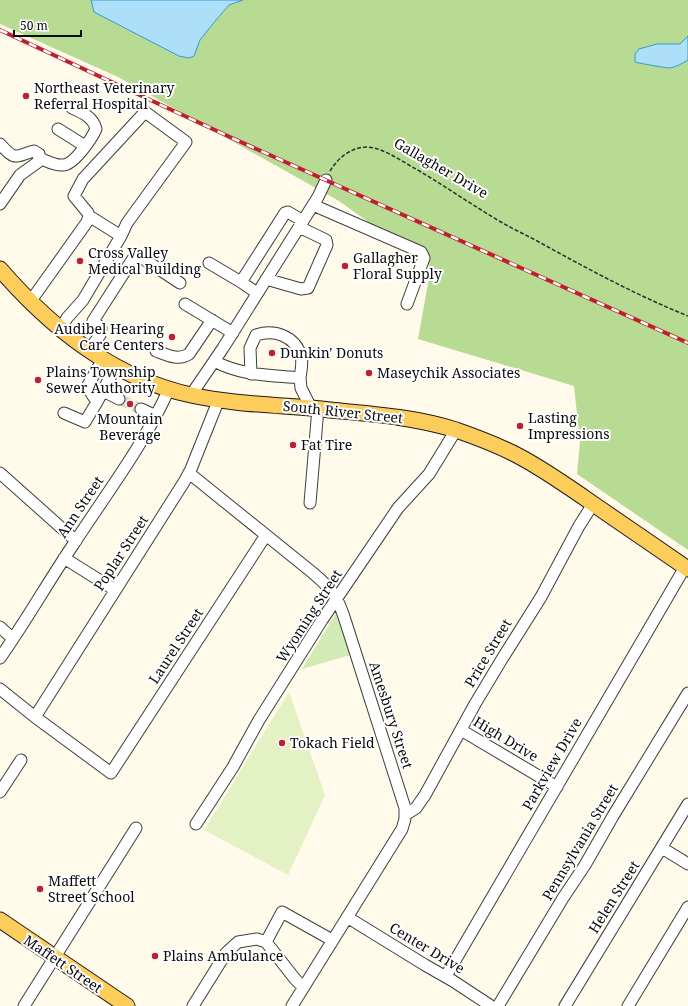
<svg xmlns="http://www.w3.org/2000/svg" width="688" height="1006" viewBox="0 0 688 1006" font-family="'Noto Serif',serif">
<style>
.green{fill:#d2eab3}
.forest{fill:#b7db92}
.pitch{fill:#e4f1c5}
.water{fill:#ade0f8;stroke:#329ad1}
.lines{fill:none;stroke-linecap:round;stroke-linejoin:round}
.minor-tunnel{stroke:#dad6c9;stroke-width:11;stroke-dasharray:11 5.5;stroke-linecap:butt}
.minor-casing{stroke:#3e3e3e;stroke-width:13}
.major-casing{stroke:#1c1c1c;stroke-width:17}
.path{stroke:#2d2d2d;stroke-width:1.5;stroke-dasharray:4 2;stroke-linecap:butt}
.minor{stroke:#fff;stroke-width:11}
.major{stroke:#fdcd5c;stroke-width:15}
.rail-casing{stroke:#bf2030;stroke-width:4}
.rail{stroke:#fff;stroke-width:2.5;stroke-dasharray:8;stroke-linecap:butt}
.poi-dot{fill:#bf2030;stroke:#fff;stroke-width:1.5}
.labels{text-anchor:middle;stroke-width:4;stroke-linejoin:round;paint-order:stroke}
.poi-label{font-size:14px;fill:#0b0b0b;stroke:#fff;text-anchor:start}
.street-label{font-size:14px;fill:#0b0b0b;stroke:#fff}
</style>
<rect width="100%" height="100%" fill="#fffaea"/>
<path class="green" d="M336,613L350,655L302,669Z"/>
<path class="forest" d="M0,0H91L95,12L179,56L189,58L194,56L200,40L216,20L229,5L243,0H688V36L680,44C665,44 645,42 635,54V62C638,63 666,68 670,67C676,67 683,63 688,60V550L577,474L580,442L574,386L418,339L431,267L339,201L118,77L0,24Z"/>
<path class="pitch" d="M289,692L325,795L288,875L204,830Z"/>
<path class="water" d="M91,0H243L229,5L216,20L200,40L194,56L189,58L179,56L94,12Z
M688,36V60C683,63 676,67 670,68C666,68 638,63 635,62V54L639,49L657,44H680Z"/>
<g class="lines">
<path class="minor-tunnel" d="M119,399L141,409"/>
<defs>
<path id="minor" d="M58,129L85,146
M0,144C16,162 15,156 34,151L39,154L38,162L20,175L0,204
M39,158C47,161 55,166 63,165C74,165 92,138 96,129C93,117 83,113 72,108
M313,205L421,252L424,258L407,304
M89,216L121,236
M209,263L241,282
M266,279L301,289L308,288L327,245L326,240L299,227
M257,293L241,282L285,213L288,212L303,221
M30,302L87,222L89,216L88,213L74,196L83,179L145,112L186,142L127,223L121,236L83,300L67,318L60,330
M185,304L233,333
M89,350L100,335L101,328L93,321L136,254L180,283
M156,351C167,355 178,361 189,354L212,320
M103,359L87,387L97,402L116,366
M214,361C242,376 270,375 300,378L301,388L311,408
M251,374L250,348L256,335C275,329 295,336 301,356C303,362 301,371 300,378
M103,391L119,399
M191,395L223,348L318,197L326,180
M141,409L156,416
M64,413L85,422L97,402
M0,473L76,541
M189,473L313,573C333,590 338,597 346,623L405,808V819L402,829L292,1006
M310,503L318,408
M64,558L115,590
M0,627L13,639
M0,658C26,621 48,582 73,545C106,494 144,445 169,389
M0,689L35,717L111,773L266,535
M35,717L184,482L191,469L219,399
M461,730L557,787
M0,792L21,760
M405,815L416,808L425,795L475,704L502,659L541,597L579,526L593,504
M196,824L233,767L259,720L322,620L398,508L429,474L456,430
M662,848L688,864
M347,917L425,965L453,981L491,1006
M266,942L282,912L332,940
M446,976L639,646L685,567
M24,1006L136,828
M193,1006L226,953L238,942L257,939L266,942L295,979L303,987
M498,1006L563,898L585,865L613,816L688,693
M565,1006L688,804
M628,1006L688,907"/>
<path id="major" d="M0,269C51,328 113,378 191,395C236,405 284,405 330,410C372,414 415,417 456,430C479,438 503,447 524,459C551,474 576,492 602,510C631,530 659,549 688,569
M0,920L127,1006"/>
</defs>
<use href="#minor" class="minor-casing"/>
<use href="#major" class="major-casing"/>
<path class="path" d="M330,171C338,158 351,147 367,147C384,148 401,161 416,169C445,186 472,205 501,222C513,229 526,235 539,242C588,269 636,295 688,316"/>
<use href="#minor" class="minor"/>
<use href="#major" class="major"/>
<defs>
<path id="rail" d="M0,30L232,138L688,343"/>
</defs>
<use href="#rail" class="rail-casing"/>
<use href="#rail" class="rail"/>
</g>
<g class="poi-dot">
<circle cx="26" cy="96" r="4"/>
<circle cx="80" cy="261" r="4"/>
<circle cx="345" cy="266" r="4"/>
<circle cx="172" cy="337" r="4"/>
<circle cx="272" cy="353" r="4"/>
<circle cx="369" cy="373" r="4"/>
<circle cx="38" cy="380" r="4"/>
<circle cx="130" cy="404" r="4"/>
<circle cx="520" cy="426" r="4"/>
<circle cx="293" cy="445" r="4"/>
<circle cx="282" cy="743" r="4"/>
<circle cx="40" cy="889" r="4"/>
<circle cx="155" cy="956" r="4"/>
</g>
<g class="labels">
<g class="poi-label">
<text x="34" y="93">Northeast Veterinary<tspan x="34" dy="16">Referral Hospital</tspan></text>
<text x="88" y="258">Cross Valley<tspan x="88" dy="16">Medical Building</tspan></text>
<text x="353" y="263">Gallagher<tspan x="353" dy="16">Floral Supply</tspan></text>
<text x="164" y="334" text-anchor="end">Audibel Hearing<tspan x="164" dy="16">Care Centers</tspan></text>
<text x="280" y="358">Dunkin' Donuts</text>
<text x="46" y="377">Plains Township<tspan x="46" dy="16">Sewer Authority</tspan></text>
<text x="377" y="378">Maseychik Associates</text>
<text x="528" y="423">Lasting<tspan x="528" dy="16">Impressions</tspan></text>
<text x="130" y="424" text-anchor="middle">Mountain<tspan x="130" dy="16">Beverage</tspan></text>
<text x="301" y="450">Fat Tire</text>
<text x="290" y="748">Tokach Field</text>
<text x="48" y="886">Maffett<tspan x="48" dy="16">Street School</tspan></text>
<text x="163" y="961">Plains Ambulance</text>
</g>
<g class="street-label">
<text transform="translate(441 168) rotate(30)" y="5">Gallagher Drive</text>
<text transform="translate(343 412) rotate(6)" y="5">South River Street</text>
<text transform="translate(80 507) rotate(-56)" y="5">Ann Street</text>
<text transform="translate(121 553) rotate(-57)" y="5">Poplar Street</text>
<text transform="translate(309 616) rotate(-57)" y="5">Wyoming Street</text>
<text transform="translate(176 646) rotate(-57)" y="5">Laurel Street</text>
<text transform="translate(488 653) rotate(-59)" y="5">Price Street</text>
<text transform="translate(391 715) rotate(72)" y="5">Amesbury Street</text>
<text transform="translate(506 739) rotate(31)" y="5">High Drive</text>
<text transform="translate(552 764) rotate(-60)" y="5">Parkview Drive</text>
<text transform="translate(580 842) rotate(-59)" y="5">Pennsylvania Street</text>
<text transform="translate(614 897) rotate(-58)" y="5">Helen Street</text>
<text transform="translate(427 948) rotate(31)" y="5">Center Drive</text>
<text transform="translate(63 964) rotate(34)" y="5">Maffett Street</text>
</g>
</g>
<path d="M14 30v6h67v-6" fill="none" stroke="#0b0b0b" stroke-width="2"/>
<text x="20" y="30" font-size="12" fill="#0b0b0b" stroke="#ffffff" stroke-width="3" paint-order="stroke">50 m</text>
</svg>
